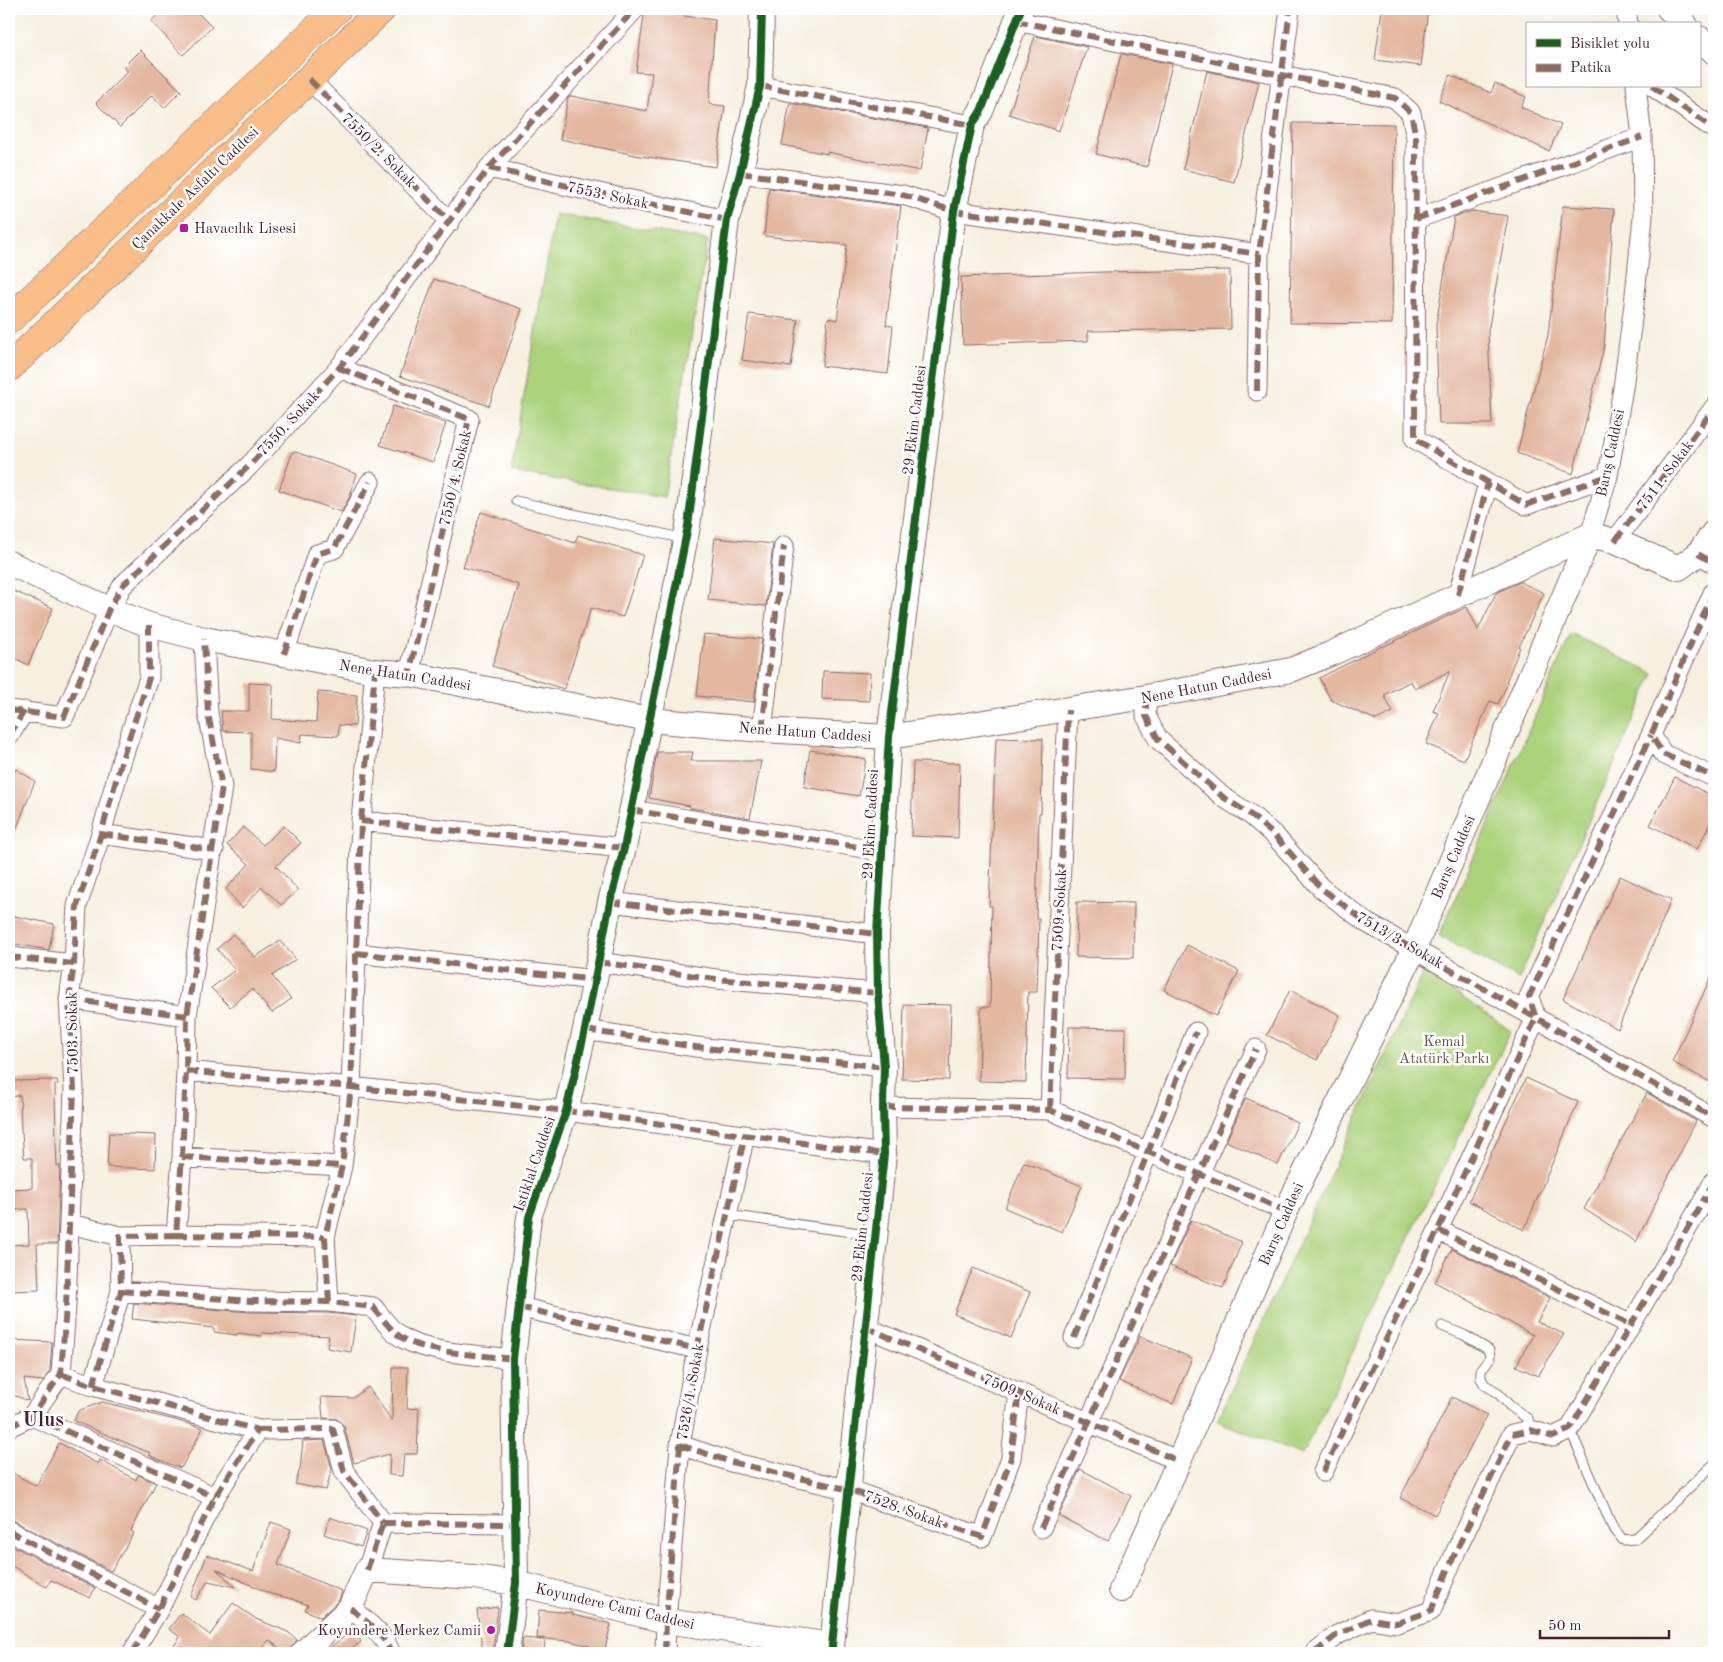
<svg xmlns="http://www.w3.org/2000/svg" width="1723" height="1662" viewBox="0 0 1723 1662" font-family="'Old Standard TT',serif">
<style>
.green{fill:#acd27b;stroke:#7b7853}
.building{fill:#e3b7a0}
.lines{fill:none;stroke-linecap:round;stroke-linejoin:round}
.service-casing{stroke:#87686a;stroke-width:11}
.minor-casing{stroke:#87686a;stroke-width:21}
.tertiary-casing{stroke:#87686a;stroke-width:26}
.trunk-casing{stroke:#87686a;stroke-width:29}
.service{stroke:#fff;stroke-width:9}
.minor{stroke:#fff;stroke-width:19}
.tertiary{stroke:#fff;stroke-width:24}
.trunk{stroke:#f8bd89;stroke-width:28}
.quiet{stroke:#8d6e63;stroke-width:6;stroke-dasharray:12 6;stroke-linecap:butt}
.cycleway-casing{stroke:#fff;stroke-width:11}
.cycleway{stroke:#1b5e20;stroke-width:8}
.poi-dot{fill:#b5179e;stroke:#fff;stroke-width:2}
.labels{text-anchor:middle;stroke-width:5;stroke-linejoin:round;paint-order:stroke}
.street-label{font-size:15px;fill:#4a1f2b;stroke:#fff}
.poi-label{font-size:15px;fill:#4a1f2b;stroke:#fff;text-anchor:start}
.park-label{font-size:15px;fill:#675543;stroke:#fff}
.district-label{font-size:20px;font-weight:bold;fill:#4a1f2b;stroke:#fff}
</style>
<rect width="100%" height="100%" fill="#fff"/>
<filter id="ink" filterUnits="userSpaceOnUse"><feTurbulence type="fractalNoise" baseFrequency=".02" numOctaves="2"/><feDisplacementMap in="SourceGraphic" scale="10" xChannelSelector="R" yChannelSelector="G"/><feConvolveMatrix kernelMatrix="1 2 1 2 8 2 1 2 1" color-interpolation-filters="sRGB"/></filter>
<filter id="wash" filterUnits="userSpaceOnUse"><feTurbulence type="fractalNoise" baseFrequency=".0096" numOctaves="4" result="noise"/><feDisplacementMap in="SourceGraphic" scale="20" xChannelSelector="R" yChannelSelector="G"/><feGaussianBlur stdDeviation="1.12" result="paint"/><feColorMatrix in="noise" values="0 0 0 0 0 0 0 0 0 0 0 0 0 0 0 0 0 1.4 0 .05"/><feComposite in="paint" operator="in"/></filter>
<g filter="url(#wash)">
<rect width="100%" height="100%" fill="#f7f0e0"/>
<path class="green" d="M555,214L708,240L664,497L511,472Z
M1571,634L1654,673L1519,979L1439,936Z
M1424,971L1511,1031L1302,1455L1217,1421Z"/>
<g id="blocks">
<path class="building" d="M164,9H194L212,27L183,55L151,21Z
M1382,9H1428L1421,66L1375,60Z
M646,11L715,20L709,104L725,106L716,167L640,156L560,139L568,98L571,96L647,111L652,73L636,72L644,16Z
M1035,36L1087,47L1059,131L1009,114Z
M140,50L181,91L164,108L152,95L120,127L96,103L128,71L123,67Z
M1121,54L1172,64L1147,167L1096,154Z
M1207,71L1259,82L1234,182L1183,169Z
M1450,75L1491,93L1495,83L1526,97L1521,107L1561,125L1549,151L1439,101Z
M790,103L928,128L920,171L827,152V154L782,145Z
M1293,123L1394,124L1392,324L1290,323Z
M769,188L901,206L886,325L893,326L888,374L822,366L828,318L837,320L847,245L764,236Z
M1563,206L1614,209L1604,347L1573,474L1517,453L1548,335Z
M1472,211L1508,216L1488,332L1492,424H1439L1436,325L1454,217Z
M1230,270L1231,329L1088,331V341L963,345L961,277L1105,272Z
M434,279L522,309L489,406L400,376Z
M749,314L798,320L791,367L742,360Z
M393,406L446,423L433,462L380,445Z
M293,451L357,474L349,498L341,512L279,490Z
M481,512L575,543L578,535L643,555L623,617L591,608L564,689L492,666L519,585L463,567Z
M715,538L773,544L766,606L708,600Z
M1520,582L1544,593L1519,647H1520L1506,682L1508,683L1498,704L1490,701L1464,760L1426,744L1439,713L1433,711L1450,671L1415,689L1411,681L1384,695L1393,712L1376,720L1331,700L1319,678L1382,646V647L1467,607L1478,630L1496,593Z
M9,589L53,608L28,665L9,655Z
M704,634L762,639L754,702L697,696Z
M823,671L870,673L869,701L822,699Z
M249,683L273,684L272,719L316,722L318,692L357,695L355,726L339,725L338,736L302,734L301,743L275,738L274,772L251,769V732L223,731L221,711H249Z
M996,738L1043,739L1041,813H1039L1036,918H1039L1037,992H1028L1026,1082L979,1081L981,1007H990L992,906H989Z
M810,750L866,759L859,796L804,787Z
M657,752H693L691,761H761L750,818L690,808V806L649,798Z
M913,762L960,763L958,838L911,836Z
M16,769L35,781L10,845L9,780Z
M1675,777L1714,797V816L1697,849L1650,825Z
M284,826L301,843L276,866L298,890L281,905L262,887L242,908L226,889L249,864L227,845L243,827L263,845Z
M1620,876L1671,900L1618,1029L1563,999Z
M1077,902L1134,903L1133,958L1076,957Z
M9,915L54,924L49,950L9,943Z
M233,934L255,957L280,941L296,959L272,976L291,999L272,1013L252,989L230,1007L211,988L235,970L217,949Z
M1187,945L1239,971L1216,1016L1164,990Z
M1714,970V1084L1672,1062Z
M1290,990L1340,1015L1317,1060L1267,1035Z
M904,1004L951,1005L949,1080L902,1079Z
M1069,1027L1126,1028L1125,1079L1068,1078Z
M1526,1078L1578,1102L1524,1230L1469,1201Z
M57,1080L58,1084L55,1085L56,1145L57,1166H60L57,1244H37L39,1290L9,1291V1245L29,1244L28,1209L9,1210V1189L32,1188V1158H24L22,1132H21L20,1095L9,1098V1081Z
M1647,1093L1696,1121L1636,1242L1584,1209Z
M1246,1098L1298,1123L1278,1165L1226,1141Z
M109,1133L156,1135L155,1169L107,1167Z
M1024,1162L1082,1186L1062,1232L1005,1208Z
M1191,1220L1242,1242L1223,1288L1170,1266Z
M1452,1249L1550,1298L1537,1322L1564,1334L1538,1376L1516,1366L1533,1335L1435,1282Z
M973,1268L1030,1292L1011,1338L954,1314Z
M134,1303L250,1312L328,1313L356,1316L351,1352L327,1348L329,1336L262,1333V1336L238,1333L237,1335L214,1332V1328L132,1319Z
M1140,1336L1192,1358L1173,1404L1119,1381Z
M9,1340L52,1342L50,1370L43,1381L24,1379L28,1401L9,1393Z
M393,1367H408L407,1409L419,1408L417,1454H404L402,1476L389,1475L390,1454L354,1463L344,1426L337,1419L323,1418L321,1397L353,1398L368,1387L392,1421Z
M1452,1397L1487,1415L1435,1515L1400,1498Z
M102,1402L175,1420L203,1428L181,1468L167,1463L149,1455L150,1453L74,1421L78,1411Z
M324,1440L332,1469L326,1490L295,1484L300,1469L303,1441Z
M59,1443L98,1464L100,1460L136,1480L138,1475L156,1483L131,1531L134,1533L111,1571L14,1521L9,1520V1471L36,1486Z
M1080,1469L1131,1496L1108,1541L1059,1516Z
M330,1517L367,1531L361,1547L324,1534Z
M271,1522L291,1529L278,1565L342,1591L339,1600L321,1617L305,1610L308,1605L292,1599L271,1594L216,1569L236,1587L208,1581L196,1600L191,1597L207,1555L253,1571Z
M9,1544L95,1588L90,1598L51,1580L47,1587L9,1564Z
M233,1603L256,1619L288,1632L297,1640L290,1649V1653H285L269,1640L257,1653H169L180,1637L169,1629L181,1613L210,1635Z
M498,1607L493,1652L483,1653L477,1610Z
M539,1610L573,1613V1615L611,1624L604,1653H588L590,1646L569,1641L537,1638Z
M353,1630L361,1642L346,1653H323Z
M523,1638L545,1640L544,1653H521Z"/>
</g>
</g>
<g filter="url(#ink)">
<use href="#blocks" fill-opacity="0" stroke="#87686a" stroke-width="1"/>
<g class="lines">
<defs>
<path id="service" d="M516,501L685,539
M727,1215L875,1235
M1442,1326L1464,1335L1489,1350L1490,1358L1481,1370V1379L1485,1385L1497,1392L1510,1406L1528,1419L1531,1430
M1570,1429L1612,1526L1623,1540L1635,1539L1714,1464"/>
<path id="minor" d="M1626,9L1628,24
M1016,21L1395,98L1411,113L1416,138L1415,439L1526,505L1608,476
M309,79L450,222
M760,86L972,125
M1652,86L1714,129
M489,168L603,194L727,220
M740,173L903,195L954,211L1259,254
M1416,219L1642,137
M339,368L469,419L409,674
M1257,391L1259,254L1290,9
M1590,535L1608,476L1623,388L1634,304L1643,217L1642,137L1636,86
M1615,541L1714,408
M1698,554L1714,563
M1714,591L1651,735L1663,754L1714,777
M1458,595L1488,483
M284,654L317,554L334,549L370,482
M1146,697V716L1158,739L1223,797L1251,815L1275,836L1321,888L1367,923L1714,1118
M9,710L64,717L109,609L123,585L249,466L339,368L489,168L635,9
M762,730L784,546
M9,736L24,711
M631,810L882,851
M361,821L624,848
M101,834L214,850
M610,902L877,934
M356,953L595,980
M9,957L74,964
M598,962L716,979L878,993
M69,999L187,1016
M585,1030L696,1047L884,1067
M186,1071L351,1087L361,821L375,671
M883,1107L1050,1110L1286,1211
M1050,1110L1068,710
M182,1157L342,1166
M1714,1181L1705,1198L1714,1205
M70,1224L120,1236
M1438,1230L1631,1325
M176,1235L325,1237
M121,1291L251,1301L329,1302L373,1307C383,1319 392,1333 406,1340C432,1354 483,1355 513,1359
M329,1302L325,1237L342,1166L351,1087L566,1111L884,1154
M519,1307L697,1349
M865,1327L1179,1461
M1074,1338L1196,1032
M61,1374L93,1386L258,1430L215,1497L159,1609L132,1653
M93,1386L121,1291L120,1236L176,1235L182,1157L186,1071L187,1016L222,787L208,713L204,639
M32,1416L215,1497
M9,1427L32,1416L61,1374L66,1306L74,1089L69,999L74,964L77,906L101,834L122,759L149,678V625
M258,1430L333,1429L344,1471L383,1523
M680,1445L731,1462L850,1490L982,1537L1011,1458L1019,1392
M1323,1472L1438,1230L1536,1018L1529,997L1651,735
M383,1523L516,1524
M1041,1528C1114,1369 1182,1208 1256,1049
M9,1531L159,1609
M367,1570L383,1523
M350,1608C367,1622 383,1633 391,1653
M665,1653L666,1621L680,1445L697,1349L745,1135
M1314,1653L1337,1635L1371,1619L1397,1623L1431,1611L1456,1551L1512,1434L1531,1430L1553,1437L1570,1429L1705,1198"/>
<path id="tertiary" d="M1669,9L1685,24
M1699,38L1714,52
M1590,535L1615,541L1679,568L1698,554L1714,532
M9,563L109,609L149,625L204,639L375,671L409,674L649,720L762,730L889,737L1146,697L1291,670L1330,654L1590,535
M1121,1590L1179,1461L1286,1211L1414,949L1590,535
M303,1653L350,1608L367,1570L474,1577L516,1583L666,1621L832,1645
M507,1653L516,1583L513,1359L529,1217L566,1111L585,1030L610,902L624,848L688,526L727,220L740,173L760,86L762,9
M832,1653V1645L884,1154L883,1107L884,1067L878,993L877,934L889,737L954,211L972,125L981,111L1021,9"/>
<path id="trunk" d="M9,320L337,9
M9,368L382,9"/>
</defs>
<use href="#service" class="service-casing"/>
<use href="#minor" class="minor-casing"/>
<use href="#tertiary" class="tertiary-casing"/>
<use href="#trunk" class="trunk-casing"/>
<use href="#service" class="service"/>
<use href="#minor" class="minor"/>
<use href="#tertiary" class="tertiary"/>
<use href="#trunk" class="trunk"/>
<path class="quiet" d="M1016,21L1395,98L1411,113L1416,138L1415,439L1526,505L1608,476
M309,79L450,222
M760,86L972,125
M1652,86L1714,129
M489,168L603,194L727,220
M740,173L903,195L954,211L1259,254
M1416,219L1642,137
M339,368L469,419L409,674
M1257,391L1259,254L1290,9
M1615,541L1714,408
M1698,554L1714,563
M1714,591L1651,735L1663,754L1714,777
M1458,595L1488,483
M284,654L317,554L334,549L370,482
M1146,697V716L1158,739L1223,797L1251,815L1275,836L1321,888L1367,923L1714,1118
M9,710L64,717L109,609L123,585L249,466L339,368L489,168L635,9
M762,730L784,546
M9,736L24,711
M631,810L882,851
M361,821L624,848
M101,834L214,850
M610,902L877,934
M356,953L595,980
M9,957L74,964
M598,962L716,979L878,993
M69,999L187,1016
M585,1030L696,1047L884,1067
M186,1071L351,1087L361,821L375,671
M883,1107L1050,1110L1286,1211
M1050,1110L1068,710
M182,1157L342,1166
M1714,1181L1705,1198L1714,1205
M1438,1230L1631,1325
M176,1235L325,1237
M121,1291L251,1301L329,1302L373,1307C383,1319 392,1333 406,1340C432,1354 483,1355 513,1359
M329,1302L325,1237L342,1166L351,1087L566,1111L884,1154
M519,1307L697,1349
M865,1327L1179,1461
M1074,1338L1196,1032
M61,1374L93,1386L258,1430L215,1497L159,1609L132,1653
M93,1386L121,1291L120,1236L176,1235L182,1157L186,1071L187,1016L222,787L208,713L204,639
M32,1416L215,1497
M9,1427L32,1416L61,1374L66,1306L74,1089L69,999L74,964L77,906L101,834L122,759L149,678V625
M258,1430L333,1429L344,1471L383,1523
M680,1445L731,1462L850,1490L982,1537L1011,1458L1019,1392
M1323,1472L1438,1230L1536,1018L1529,997L1651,735
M383,1523L516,1524
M1041,1528C1114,1369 1182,1208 1256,1049
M9,1531L159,1609
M367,1570L383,1523
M350,1608C367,1622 383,1633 391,1653
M665,1653L666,1621L680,1445L697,1349L745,1135
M1314,1653L1337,1635L1371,1619L1397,1623L1431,1611L1456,1551L1512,1434L1531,1430L1553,1437L1570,1429L1705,1198"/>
<defs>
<path id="cycleway" d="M507,1653L516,1583L513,1359L529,1217L566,1111L585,1030L610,902L624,848L688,526L727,220L740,173L760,86L762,9
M832,1653V1645L884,1154L883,1107L884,1067L878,993L877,934L889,737L954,211L972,125L981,111L1021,9"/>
</defs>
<use href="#cycleway" class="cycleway-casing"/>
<use href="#cycleway" class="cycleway"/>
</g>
</g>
<g class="poi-dot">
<rect x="179" y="223" width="10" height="10" rx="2.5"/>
<circle cx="491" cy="1630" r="5"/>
</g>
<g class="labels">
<g class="street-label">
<text transform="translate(379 150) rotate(45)" y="5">7550/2. Sokak</text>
<text transform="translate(195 188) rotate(-44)" y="5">Çanakkale Asfaltı Caddesi</text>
<text transform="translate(608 195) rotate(12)" y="5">7553. Sokak</text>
<text transform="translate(914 420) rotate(-83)" y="5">29 Ekim Caddesi</text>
<text transform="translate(288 423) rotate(-47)" y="5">7550. Sokak</text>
<text transform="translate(1610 453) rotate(-78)" y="5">Barış Caddesi</text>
<text transform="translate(1665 475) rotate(-53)" y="5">7511. Sokak</text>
<text transform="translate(455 478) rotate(-77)" y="5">7550/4. Sokak</text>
<text transform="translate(405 675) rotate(9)" y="5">Nene Hatun Caddesi</text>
<text transform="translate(1206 686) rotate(-11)" y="5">Nene Hatun Caddesi</text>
<text transform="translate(805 732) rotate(4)" y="5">Nene Hatun Caddesi</text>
<text transform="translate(870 824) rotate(-87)" y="5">29 Ekim Caddesi</text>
<text transform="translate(1453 857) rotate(-67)" y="5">Barış Caddesi</text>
<text transform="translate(1059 910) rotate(-87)" y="5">7509. Sokak</text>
<text transform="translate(1400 940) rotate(30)" y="5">7513/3. Sokak</text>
<text transform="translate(72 1033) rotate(-91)" y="5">7503. Sokak</text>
<text transform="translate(534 1164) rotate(-71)" y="5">Istiklal Caddesi</text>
<text transform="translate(1281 1224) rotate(-66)" y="5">Barış Caddesi</text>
<text transform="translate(862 1227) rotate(-84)" y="5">29 Ekim Caddesi</text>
<text transform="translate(690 1392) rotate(-80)" y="5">7526/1. Sokak</text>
<text transform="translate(1022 1394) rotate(23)" y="5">7509. Sokak</text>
<text transform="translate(904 1509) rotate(20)" y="5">7528. Sokak</text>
<text transform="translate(615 1606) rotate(13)" y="5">Koyundere Cami Caddesi</text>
</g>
<g class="poi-label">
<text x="194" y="233">Havacılık Lisesi</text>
<text x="481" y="1635" text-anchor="end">Koyundere Merkez Camii</text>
</g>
<g class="park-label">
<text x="1444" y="1046">Kemal<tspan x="1444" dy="17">Atatürk Parkı</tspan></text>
</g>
<g class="district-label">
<text x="43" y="1426">Ulus</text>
</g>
</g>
<rect width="1723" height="1662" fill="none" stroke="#fff" stroke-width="30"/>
<rect x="1526" y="22" width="175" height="65" fill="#ffffff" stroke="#b7a5aa"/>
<rect x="1536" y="39" width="25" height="8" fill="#1b5e20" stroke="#b7a5aa"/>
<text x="1570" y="48" font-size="15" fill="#4a1f2b">Bisiklet yolu</text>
<rect x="1536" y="64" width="25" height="8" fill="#8d6e63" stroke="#b7a5aa"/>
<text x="1570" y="72" font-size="15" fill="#4a1f2b">Patika</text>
<path d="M1540 1630v8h129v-8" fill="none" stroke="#4a1f2b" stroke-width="2.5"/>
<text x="1548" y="1630" font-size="15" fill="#4a1f2b" stroke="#ffffff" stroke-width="4" paint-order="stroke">50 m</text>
</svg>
